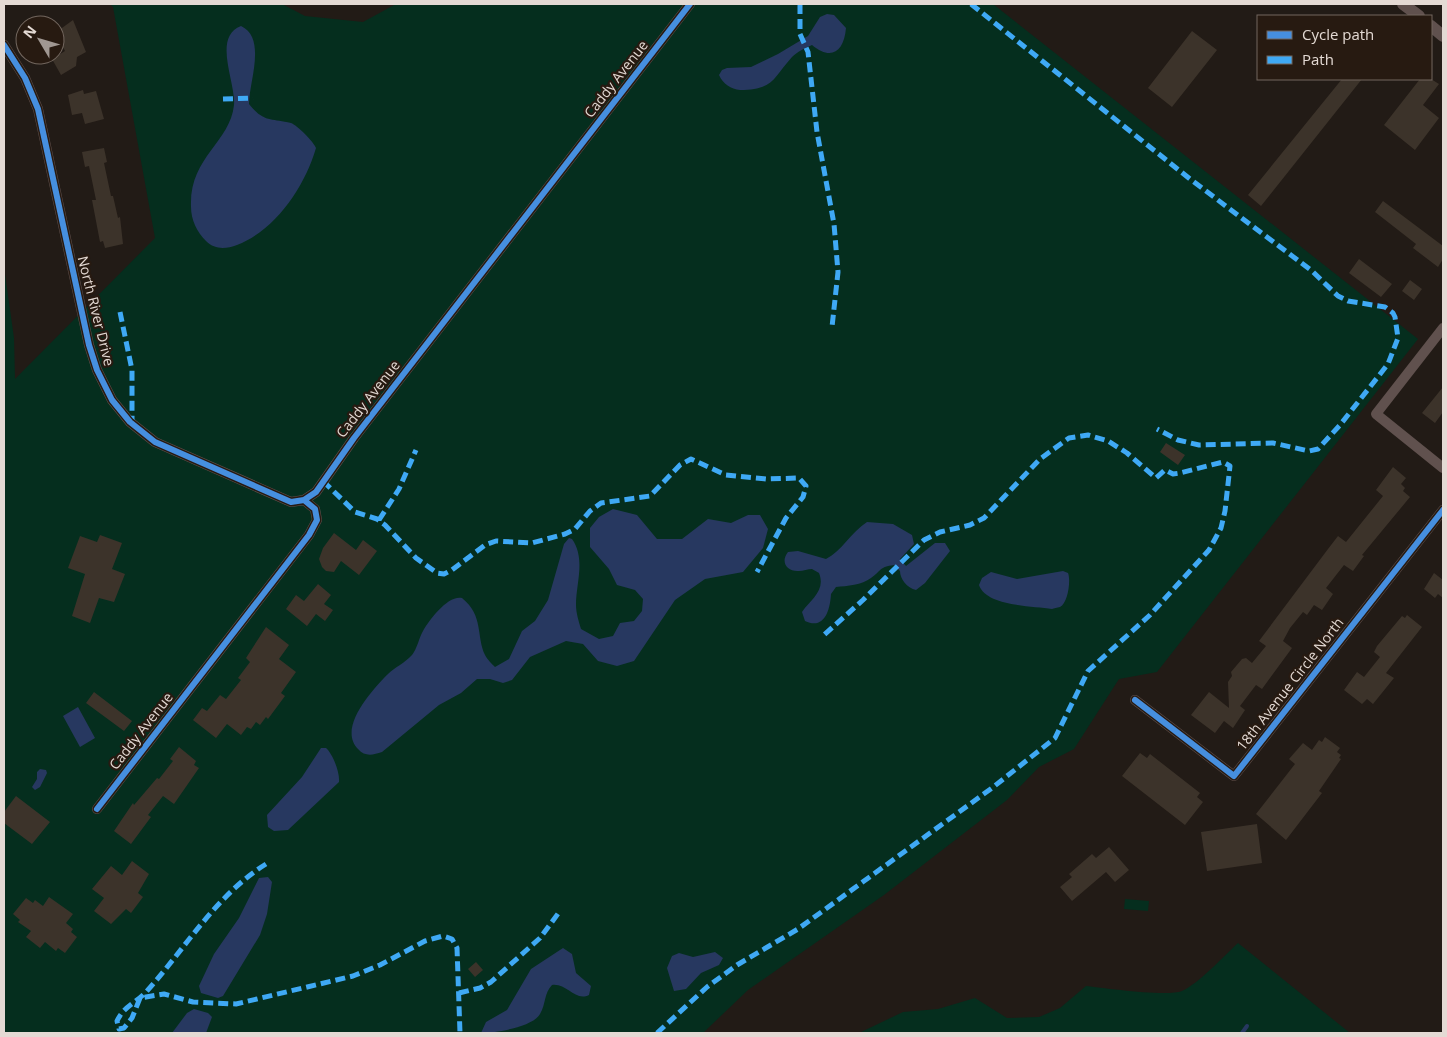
<svg xmlns="http://www.w3.org/2000/svg" width="1447" height="1037" viewBox="0 0 1447 1037" font-family="'Open Sans',sans-serif">
<style>
.green{fill:#052e1e}
.water{fill:#273860}
.lines{fill:none;stroke-linecap:round;stroke-linejoin:round}
.stream{stroke:#273860;stroke-width:4}
.building{fill:#3c332a}
.minor{stroke:#60514e;stroke-width:10}
.tertiary{stroke:#60514e;stroke-width:12}
.quiet{stroke:#3fa9f5;stroke-width:5;stroke-dasharray:10 5;stroke-linecap:butt}
.cycleway-casing{stroke:#271a11;stroke-width:9}
.cycleway{stroke:#468fdf;stroke-width:6}
.labels{text-anchor:middle;stroke-width:4.5;stroke-linejoin:round;paint-order:stroke}
.street-label{font-size:14px;fill:#e4dad4;stroke:#271a11}
</style>
<rect width="100%" height="100%" fill="#221b16"/>
<path class="green" d="M110,4H282L305,16L363,22L396,4H993L1418,339L1157,672L1119,679L1074,749L1039,767L1007,800L884,895L748,990L703,1033H4V267L14,338L15,379L155,238L113,7Z
M1125,899L1149,901L1148,911L1124,909Z
M1238,943L1350,1033H859L903,1012L938,1009L975,998L1007,1018L1039,1017L1060,1008L1086,986C1104,988 1167,997 1182,991C1198,984 1224,956 1238,943Z"/>
<path class="water" d="M827,14L834,15L846,28C844,52 831,61 812,45C805,48 797,52 792,57C773,78 774,90 740,90C731,89 723,84 719,75L722,70L727,68L751,67L778,54L808,36L820,17Z
M241,26C267,38 249,82 249,104C264,123 271,118 291,123C297,125 314,142 316,148C305,186 276,230 237,245C226,249 215,250 206,241C197,232 191,220 191,207C189,157 230,143 234,105C236,82 212,37 241,26Z
M613,509L637,515L657,539H682L708,519L731,523L748,515H760L768,529L763,548L743,572L705,579L675,600L634,661L617,666L598,661L583,644L566,641L530,657L512,680L503,683L490,679H477L461,693L439,705L382,752C373,755 365,757 358,749C337,728 373,689 388,674C395,667 405,663 412,655C417,649 419,638 423,631C430,619 448,595 462,598C484,616 476,636 485,655C487,659 492,664 495,667L509,659L522,631L535,621L548,600L564,544L569,538L572,539C586,559 576,583 576,605C576,613 579,622 581,629L599,639L613,636L620,623L634,621L642,611L643,599L635,590L617,585L609,569L590,547V528L599,517Z
M867,522L893,524L912,535L914,544L900,559L906,566L935,543H945L950,551L925,583L916,590C907,588 900,579 900,571L894,565C879,567 882,570 871,578C862,585 847,586 836,587L831,594C830,611 824,630 805,621L802,612C811,599 826,591 819,573C817,572 814,570 812,569C808,569 803,571 799,571C787,572 780,562 788,552L798,551L826,559C842,551 851,532 867,522Z
M1063,571L1068,573C1071,580 1068,603 1060,607C1057,608 1054,608 1052,609C1031,606 986,606 979,585L982,578L991,572L1017,579Z
M78,707L95,738L80,747L63,716Z
M321,748H326C333,754 340,773 339,782L288,830L274,831L268,827L267,815L302,777Z
M40,769L46,770L47,773L40,787L35,790L32,787L37,779V772Z
M268,877L272,882L267,914L260,935L223,996L218,998L201,993L199,986L214,954L239,918L259,878Z
M563,948L572,954L576,973L591,986L589,995C575,1002 567,983 552,985C544,993 546,1004 540,1014C533,1027 495,1033 481,1033L486,1022L507,1010L531,969Z
M715,952L723,958L719,965L701,973L686,989L674,991L667,968L672,956L679,953L693,957Z
M194,1009L208,1013L212,1017L206,1033H172L187,1013Z"/>
<g class="lines">
<path class="stream" d="M1242,1033L1247,1026"/>
</g>
<path class="building" d="M73,20L86,52L77,57L76,66L61,75L52,59L65,51L55,33Z
M1192,31L1217,50L1172,107L1148,88Z
M1342,79H1362L1261,206L1248,195Z
M1420,79H1431L1439,84L1423,105L1439,118L1415,150L1384,125Z
M83,90L84,94L96,91L104,119L85,124L82,113L72,115L68,95Z
M104,148L107,162L104,163L111,196H113L118,218L120,217L123,244L105,248L103,241L100,242L92,200H96L89,166L85,167L82,152Z
M1383,201L1443,246V259L1438,267L1413,248L1416,244L1375,212Z
M1359,259L1392,284L1381,297L1349,273Z
M1410,280L1422,289L1414,300L1402,291Z
M1443,387V412L1435,423L1422,413Z
M1166,443L1185,455L1178,465L1160,452Z
M1393,467L1406,478L1401,484L1405,488L1403,491L1410,497L1362,555L1364,556L1353,571L1344,565L1326,588L1333,594L1322,610L1314,605L1307,615L1303,612L1290,628L1283,641L1292,648L1262,689L1256,685L1240,706L1245,710L1233,728L1224,721L1215,733L1191,715L1209,692L1229,708L1228,682L1232,676L1231,672L1242,659L1246,658L1252,663L1266,646L1259,641L1328,549L1338,536L1346,542L1383,496L1376,490Z
M334,533L356,550L363,540L377,551L359,575L341,561L334,572L326,571L322,567L319,559L323,548Z
M100,535L122,543L112,569L125,574L114,602L99,598L90,623L72,616L85,574L68,568L80,536L97,542Z
M1434,573L1443,580V598L1438,594L1435,598L1424,589Z
M318,584L331,595L324,604L333,610L325,621L316,614L307,626L286,609L296,595L304,601Z
M1407,615L1422,627L1386,673L1394,678L1373,704L1367,699L1362,704L1344,690L1357,672L1364,677L1380,657L1374,652L1377,646L1402,616L1405,618Z
M266,627L289,645L279,659L296,672L281,693L285,696L268,719L266,717L260,725L256,722L251,729L247,727L241,735L227,724L216,738L193,720L202,708L207,711L220,695L226,699L241,680L238,678L250,662L246,658Z
M94,692L132,721L124,731L86,703Z
M1325,737L1340,748L1337,752L1341,755L1339,758L1341,759L1319,791L1322,793L1286,840L1256,814L1295,764L1289,759L1303,743L1312,750L1319,740L1322,742Z
M179,747L196,761L194,765L199,768L174,804L163,796L148,815L151,817L131,844L114,831L133,803L134,805L157,778L159,779L173,761L170,759Z
M1140,753L1147,758L1150,754L1200,793L1197,797L1203,802L1185,825L1122,776Z
M16,796L50,822L32,844L4,823V812Z
M1257,824L1262,863L1207,871L1201,832Z
M1109,847L1129,870L1115,882L1106,872L1072,901L1060,887L1072,877L1069,874L1092,854L1096,858Z
M132,861L149,874L138,893L143,897L131,913L126,909L111,924L94,911L104,898L92,889L111,866L122,875Z
M49,897L73,914L66,923L73,929L71,932L77,937L65,953L58,948L56,951L45,942L40,948L26,937L31,931L18,922L20,920L13,914L26,898L33,903L35,900L43,906Z
M476,962L483,970L475,977L468,969Z"/>
<g class="lines">
<path class="minor" d="M4,45L25,78L38,109L89,345L97,370L112,400L130,422L155,442L291,502L304,500L316,492L354,438L690,4
M1443,328L1376,414L1443,468
M1135,700L1234,776L1443,510
M97,809L309,535L317,520L315,509L304,500"/>
<path class="tertiary" d="M1403,4L1419,16
M1431,26L1443,36"/>
<path class="quiet" d="M800,4V34L808,52L817,132L834,224L838,272L832,327
M971,4L1190,179L1312,271L1338,296L1348,301L1385,307L1393,313L1395,317L1398,338L1388,364L1340,425L1318,449L1309,451L1273,443L1199,445L1178,440L1157,429
M223,99L253,98
M120,312L132,370V424
M323,481L355,512L377,519L385,525L416,558L437,573L444,574L452,570L485,545L496,541L532,543L565,534L575,529L590,511L601,503L650,496L680,465L691,459L726,475L766,479L799,478L806,486L803,497L786,518L757,572
M379,520L399,489L416,450
M266,864C216,895 185,949 146,992C136,1003 124,1006 117,1021L119,1029L124,1028L132,1018L140,998L164,994L193,1002L236,1004L353,976L380,965L425,941L443,936L452,939L457,948L460,1033
M459,993L480,988L491,982L540,938L560,911
M657,1033L707,987L737,965L798,929L992,788L1055,738L1088,671L1150,615L1209,550L1221,528L1225,511L1230,466L1223,462L1180,473L1173,474L1165,470L1156,478L1127,453L1108,441L1088,435L1069,438L1040,459L984,518L970,525L940,532L924,540L863,600L824,635"/>
<defs>
<path id="cycleway" d="M4,45L25,78L38,109L89,345L97,370L112,400L130,422L155,442L291,502L304,500L316,492L354,438L690,4
M1135,700L1234,776L1443,510
M97,809L309,535L317,520L315,509L304,500"/>
</defs>
<use href="#cycleway" class="cycleway-casing"/>
<use href="#cycleway" class="cycleway"/>
</g>
<g class="labels">
<g class="street-label">
<text transform="translate(616 79) rotate(-52)" y="5">Caddy Avenue</text>
<text transform="translate(96 311) rotate(76)" y="5">North River Drive</text>
<text transform="translate(368 399) rotate(-52)" y="5">Caddy Avenue</text>
<text transform="translate(1290 684) rotate(-52)" y="5">18th Avenue Circle North</text>
<text transform="translate(141 731) rotate(-52)" y="5">Caddy Avenue</text>
</g>
</g>
<rect width="1447" height="1037" fill="none" stroke="#e4dad4" stroke-width="10"/>
<rect x="1257" y="15" width="175" height="65" fill="#271a11" stroke="#73675f"/>
<rect x="1267" y="31" width="25" height="8" fill="#468fdf" stroke="#73675f"/>
<text x="1302" y="40" font-size="15" fill="#e4dad4">Cycle path</text>
<rect x="1267" y="56" width="25" height="8" fill="#3fa9f5" stroke="#73675f"/>
<text x="1302" y="65" font-size="15" fill="#e4dad4">Path</text>
<g transform="translate(40 40) rotate(308)"><circle r="24" fill="#271a11" stroke="#73675f"/>
<path d="M0-4L9 19L0 12L-9 19Z" fill="#a09792"/>
<text y="-8" font-size="14" font-weight="bold" text-anchor="middle" fill="#e4dad4">N</text>
</g>
</svg>
